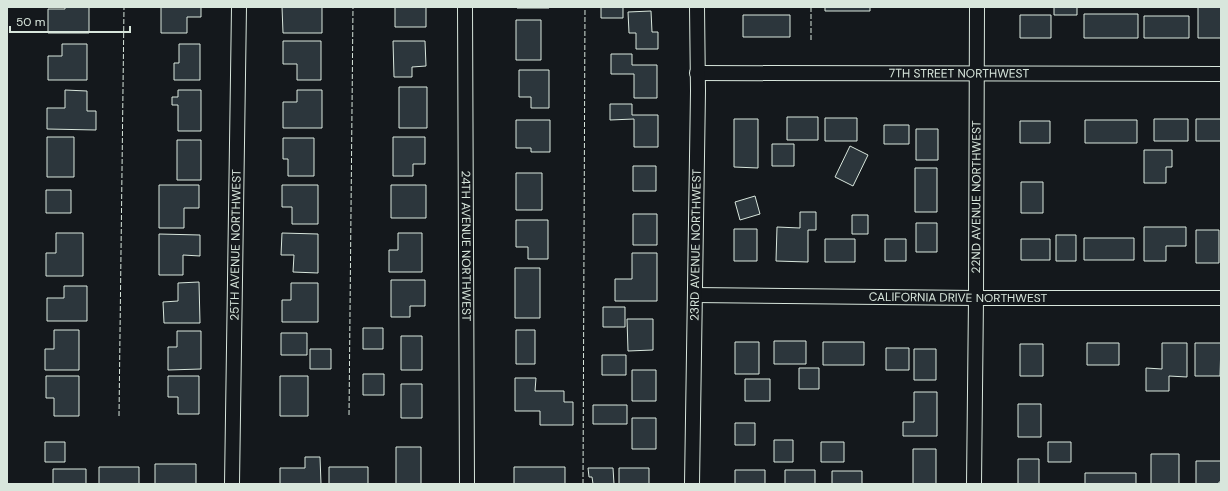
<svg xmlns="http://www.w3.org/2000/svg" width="1228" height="491" viewBox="0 0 1228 491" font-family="'DM Sans',sans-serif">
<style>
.building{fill:#2c363c;stroke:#d8e6dc}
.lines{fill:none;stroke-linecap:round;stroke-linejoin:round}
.minor-casing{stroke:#d8e6dc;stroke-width:16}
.minor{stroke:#14181c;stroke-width:14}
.fence{stroke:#d8e6dc;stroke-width:1;stroke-dasharray:5 2;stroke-linecap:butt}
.labels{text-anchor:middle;stroke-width:3;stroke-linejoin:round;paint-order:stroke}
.street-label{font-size:12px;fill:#d8e6dc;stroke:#14181c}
</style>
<rect width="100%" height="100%" fill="#14181c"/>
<path class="building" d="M65,7H89V33H48V9H65Z
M161,7H201V17H187V33H161Z
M282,7H322V33H283Z
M395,7H426V27H395Z
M517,7H549V8H517Z
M601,7H623V18H601Z
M825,7H870V11H825Z
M1054,7H1077V15H1054Z
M1198,7H1221V38H1198Z
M651,11L652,32H658V49H636V33H629L628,12Z
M1084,14H1138V38H1084Z
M743,15H790V37H743Z
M1020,15H1051V38H1020Z
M1144,16H1189V38H1144Z
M516,20H541V60H516Z
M283,41H321V80H297V64H283Z
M393,41H425L426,66L412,67V77H394Z
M62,44H87V80H48V56H62Z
M179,44H200V80H174V63H179Z
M611,54H632V65H657V98H634V74H611Z
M519,70H549V108H531V97H519Z
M399,87H427V128H399Z
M65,90L87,91V111H96V130L47,129V108H65Z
M178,90H201V131H178V105H172V97H178Z
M297,90H322V128H283V102H297Z
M610,104H632V115H658V147H634V119L610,120Z
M787,117H818V140H787Z
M825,118H857V141H825Z
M734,119H758V168L734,167Z
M1154,119H1188V141H1154Z
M1196,119H1221V141H1196Z
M516,120H550V152H531V148H516Z
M1085,120H1137V143H1085Z
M1020,121H1050V143H1020Z
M884,125H909V144H884Z
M916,129H938V160H916Z
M47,137H74V177H47Z
M393,137H425V164H413V176H393Z
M283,138H314V176H288V159H283Z
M177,140H201V180H177Z
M772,144H794V166H772Z
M850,146L868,155L853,186L835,177Z
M1144,150H1172V167H1166V183H1144Z
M633,166H656V191H633Z
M915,168H937V212H915Z
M516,173H542V210H516Z
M1021,182H1043V213H1021Z
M159,185H199V208H184V228H159Z
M282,185H318V224H292V207H282Z
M391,185H426V218H391Z
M46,190H71V213H46Z
M755,196L760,214L740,220L735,202Z
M800,212H816V230H808V262L776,261L777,227L800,228Z
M633,214H657V245H633Z
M852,215H868V234H852Z
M516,220H548V259H528V247H516Z
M916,223H937V252H916Z
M1144,227H1186V246H1166V261H1144Z
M734,229H757V261H734Z
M1196,230H1219V263H1196Z
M56,233H83V276H46V253H56Z
M282,233L318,234V273L293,272L294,255H281Z
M398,233H422V272H389V250H398Z
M159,234L200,235V256L183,255V275H159Z
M1056,235H1076V261H1056Z
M1084,238H1134V260H1084Z
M825,239H855V262H825Z
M885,239H906V261H885Z
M1021,239H1050V260H1021Z
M632,253H657V301H615V279H632Z
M515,268H540V318H515Z
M391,280H425V306H410V317H391Z
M199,282L200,323H164L163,302L178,301V283Z
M291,283H318V322H282V300H291Z
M64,286H87V321H47V298H64Z
M603,307H625V327H603Z
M627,319H653V350L628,351Z
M363,328H383V349H363Z
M54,330H79V370H45V349H54Z
M516,330H535V364H516Z
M177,331H201V369L168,370V347H177Z
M281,333H307V355H281Z
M401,336H422V370H401Z
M774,341H806V364H774Z
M735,342H759V374H735Z
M823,342H864V365H823Z
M1087,343H1119V365H1087Z
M1162,343H1187V377L1169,376V391H1146V368L1162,369Z
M1195,343H1221L1220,376H1195Z
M1020,344H1043V376H1020Z
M886,348H909V370H886Z
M310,349H331V369H310Z
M914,349H936V380H914Z
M602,355H626V375H602Z
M799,368H819V389H799Z
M632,370H656V401H632Z
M363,374H384V395H363Z
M46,376H79V416H54V398H46Z
M168,376H199V414H178V397H168Z
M280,376H308V416H280Z
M515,378H536L535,391H564V402H573V425H540V411H515Z
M745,379H770V401H745Z
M401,384H422V418H401Z
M914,392H937V436H903V422H914Z
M1018,404H1041V437H1018Z
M593,405H627V424H593Z
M632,418H656V449H632Z
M735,423H755V445H735Z
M774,440H793V462H774Z
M45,442H65V462H45Z
M821,442H844V462H821Z
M1048,442H1071V462H1048Z
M396,447H421V484H396Z
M913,449H936V484H913Z
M1151,454H1179V484H1151Z
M305,457H320L321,484H280V468H305Z
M1018,459H1039V484H1018Z
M1196,461H1221V482H1219V484H1196Z
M155,464H196V484H155Z
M99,467H139V484H99Z
M329,467H368V484H329Z
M514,467H565V484H514Z
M588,468H613L614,484H593L592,477H589Z
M619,468H649V484H619Z
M53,469H86V484H53Z
M735,470H765V484H735Z
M785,470H815V484H785Z
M832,471H862V484H832Z
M1085,473H1136V484H1085Z"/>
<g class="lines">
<defs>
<g id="minor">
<path id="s1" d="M465,7L467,484"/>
<path id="s2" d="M697,73L1221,74"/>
<path id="s3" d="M695,295L976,298H1221"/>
<path id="s4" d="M232,484L239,7"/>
<path id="s5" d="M692,484L698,91L697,7"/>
<path id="s6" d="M974,484L976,298L977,7"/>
</g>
</defs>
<use href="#minor" class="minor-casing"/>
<use href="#minor" class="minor"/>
<path class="fence" d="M811,40V7
M349,415L353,7
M119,416L124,7
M583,484L585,7"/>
</g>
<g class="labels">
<g class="street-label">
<text dy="4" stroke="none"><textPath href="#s2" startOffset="262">7TH STREET NORTHWEST</textPath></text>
<text dy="4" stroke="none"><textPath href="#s6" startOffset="287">22ND AVENUE NORTHWEST</textPath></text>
<text dy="4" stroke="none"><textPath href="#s5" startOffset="239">23RD AVENUE NORTHWEST</textPath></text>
<text dy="4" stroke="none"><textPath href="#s4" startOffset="239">25TH AVENUE NORTHWEST</textPath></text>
<text dy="4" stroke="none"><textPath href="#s1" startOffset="239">24TH AVENUE NORTHWEST</textPath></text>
<text dy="4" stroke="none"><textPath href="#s3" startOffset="263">CALIFORNIA DRIVE NORTHWEST</textPath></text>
</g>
</g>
<rect width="1228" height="491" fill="none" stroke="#d8e6dc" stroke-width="16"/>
<path d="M10 26v6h120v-6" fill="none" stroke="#d8e6dc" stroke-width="2"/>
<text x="16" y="26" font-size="12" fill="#d8e6dc" stroke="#14181c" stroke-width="3" paint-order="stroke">50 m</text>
</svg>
